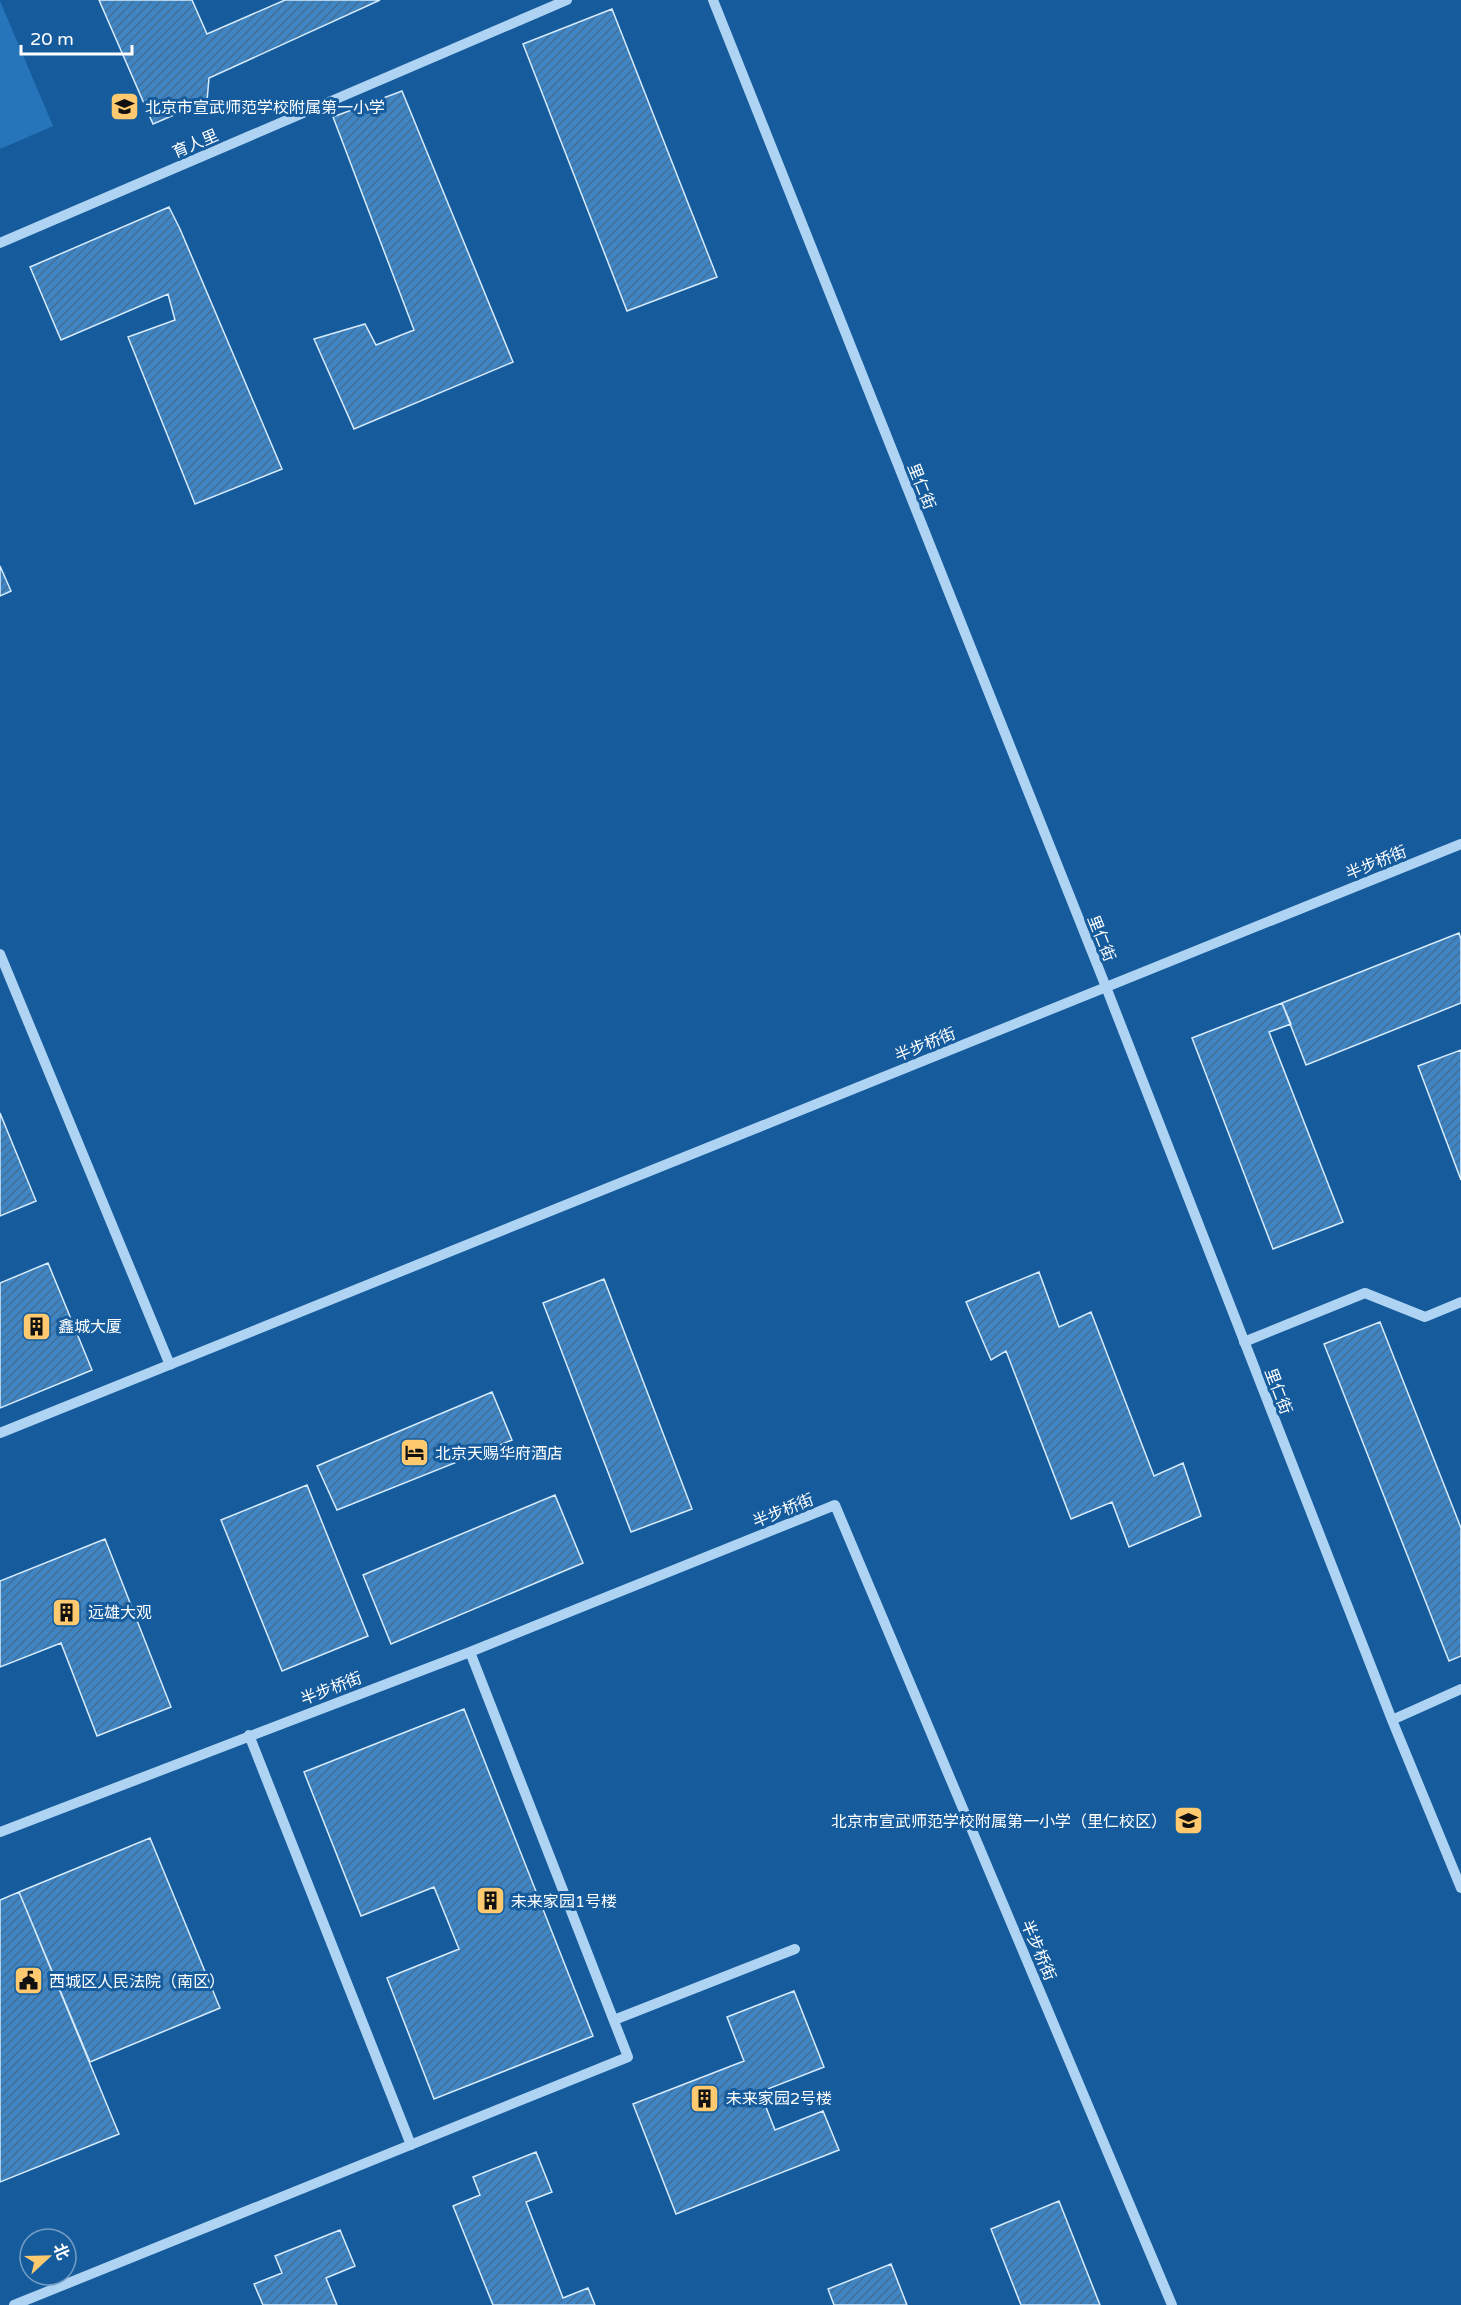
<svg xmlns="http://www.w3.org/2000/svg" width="1461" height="2305" viewBox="0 0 1461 2305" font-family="'Varela Round','Noto Sans SC',sans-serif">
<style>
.pitch{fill:#2675ba}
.building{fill:url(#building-hatch);stroke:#d6ebfd;stroke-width:1.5}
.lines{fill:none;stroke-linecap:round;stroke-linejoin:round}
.minor{stroke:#aed3f3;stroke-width:10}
.labels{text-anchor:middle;stroke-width:6;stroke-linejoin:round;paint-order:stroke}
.poi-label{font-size:16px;fill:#fff;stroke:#165c9d;text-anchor:start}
.street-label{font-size:16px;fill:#fff;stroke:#165c9d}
</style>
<defs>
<pattern id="building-hatch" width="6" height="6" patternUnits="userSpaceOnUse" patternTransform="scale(1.5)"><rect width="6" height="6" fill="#3f85c4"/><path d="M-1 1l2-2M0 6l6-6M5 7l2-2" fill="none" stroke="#446e94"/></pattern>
</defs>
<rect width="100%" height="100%" fill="#165c9d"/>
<path class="pitch" d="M0,1L53,126L0,149Z"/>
<path class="building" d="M99,0H192L207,34L285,0H380L209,78L207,101L153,124Z
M612,9L717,277L627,311L523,44Z
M402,91L513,362L354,429L314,339L365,324L376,345L414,330L333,117Z
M169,207L180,229L282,469L195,504L128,337L175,320L168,294L61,340L30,267Z
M0,566L11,591L0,596Z
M1459,933L1461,939V1003L1306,1065L1282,1003Z
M1282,1003L1291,1024L1269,1032L1343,1222L1273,1249L1192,1038Z
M1461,1050V1180L1418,1066Z
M0,1113L36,1201L0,1216Z
M48,1263L92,1370L0,1408V1283Z
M1039,1272L1059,1327L1091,1312L1154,1476L1183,1463L1201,1516L1129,1547L1112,1502L1071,1519L1006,1351L991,1360L966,1302Z
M604,1279L692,1509L631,1532L543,1303Z
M1380,1322L1461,1528V1656L1449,1661L1324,1344Z
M492,1392L512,1440L337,1510L317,1466Z
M307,1485L368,1636L282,1671L221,1520Z
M555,1495L583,1563L391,1644L363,1575Z
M105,1539L171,1707L97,1736L61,1643L0,1667V1581Z
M464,1709L593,2036L434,2099L387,1978L459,1949L434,1887L361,1916L304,1772Z
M150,1838L220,2008L90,2062L19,1892Z
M19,1892L119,2134L0,2182V1900Z
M794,1991L824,2067L760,2092L775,2130L823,2111L839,2150L676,2214L633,2104L744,2061L727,2017Z
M536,2152L552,2192L526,2202L563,2298L588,2288L595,2305H493L453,2206L480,2195L473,2177Z
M1059,2201L1100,2305H1021L991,2229Z
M340,2230L355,2266L326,2278L337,2305H263L254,2284L282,2273L275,2256Z
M891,2264L907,2305H834L828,2289Z"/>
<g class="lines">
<path class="minor" d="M713,0L1106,987L1392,1720L1461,1888
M0,243L567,0
M0,954L170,1365
M1244,1342L1365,1293L1425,1317L1461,1302
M0,1433L1461,844
M1392,1720L1461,1689
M249,1735L411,2145
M0,1832L470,1652L835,1505L1172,2305
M614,2020L795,1949
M14,2305L628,2057L470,1652"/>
</g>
<defs>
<symbol id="school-square" viewBox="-11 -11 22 22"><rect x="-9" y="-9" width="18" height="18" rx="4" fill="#ffca6f" stroke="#165c9d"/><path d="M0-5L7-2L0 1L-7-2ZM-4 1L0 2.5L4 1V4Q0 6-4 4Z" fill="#111"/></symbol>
<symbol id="building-square" viewBox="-11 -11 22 22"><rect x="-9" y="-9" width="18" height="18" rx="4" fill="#ffca6f" stroke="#165c9d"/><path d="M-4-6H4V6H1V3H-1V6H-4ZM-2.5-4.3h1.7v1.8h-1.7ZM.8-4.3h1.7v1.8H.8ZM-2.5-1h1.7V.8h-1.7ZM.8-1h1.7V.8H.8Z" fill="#111"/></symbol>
<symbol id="hotel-square" viewBox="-11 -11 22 22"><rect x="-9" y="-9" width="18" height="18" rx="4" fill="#ffca6f" stroke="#165c9d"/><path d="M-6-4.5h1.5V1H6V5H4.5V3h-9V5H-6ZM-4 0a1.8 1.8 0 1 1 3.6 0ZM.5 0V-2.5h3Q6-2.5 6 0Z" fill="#111"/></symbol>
<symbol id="civic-square" viewBox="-11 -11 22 22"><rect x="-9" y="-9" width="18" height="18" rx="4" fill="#ffca6f" stroke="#165c9d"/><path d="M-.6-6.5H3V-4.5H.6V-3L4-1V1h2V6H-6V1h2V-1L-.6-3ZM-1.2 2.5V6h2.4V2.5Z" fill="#111"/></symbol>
</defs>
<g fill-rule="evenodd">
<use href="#school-square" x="108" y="90" width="33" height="33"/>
<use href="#building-square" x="20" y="1310" width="33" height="33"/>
<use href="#hotel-square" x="398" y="1436" width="33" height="33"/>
<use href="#building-square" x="50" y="1596" width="33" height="33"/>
<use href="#school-square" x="1172" y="1804" width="33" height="33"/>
<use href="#building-square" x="474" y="1884" width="33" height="33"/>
<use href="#civic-square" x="12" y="1964" width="33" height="33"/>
<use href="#building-square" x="688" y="2082" width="33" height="33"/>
</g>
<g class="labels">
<g class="poi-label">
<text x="145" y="113">北京市宣武师范学校附属第一小学</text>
<text x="58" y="1332">鑫城大厦</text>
<text x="435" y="1459">北京天赐华府酒店</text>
<text x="88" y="1618">远雄大观</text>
<text x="1167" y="1827" text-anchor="end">北京市宣武师范学校附属第一小学（里仁校区）</text>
<text x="511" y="1907">未来家园1号楼</text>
<text x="49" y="1987">西城区人民法院（南区）</text>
<text x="726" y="2104">未来家园2号楼</text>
</g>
<g class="street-label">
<text transform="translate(195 143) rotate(-23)" y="6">育人里</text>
<text transform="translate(922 486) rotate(68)" y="6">里仁街</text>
<text transform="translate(1376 862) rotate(-22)" y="6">半步桥街</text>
<text transform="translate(1102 938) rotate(68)" y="6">里仁街</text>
<text transform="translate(925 1044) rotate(-22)" y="6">半步桥街</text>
<text transform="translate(1279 1391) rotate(69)" y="6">里仁街</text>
<text transform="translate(783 1510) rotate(-22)" y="6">半步桥街</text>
<text transform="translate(331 1688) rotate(-21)" y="6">半步桥街</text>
<text transform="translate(1039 1950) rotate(67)" y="6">半步桥街</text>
</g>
</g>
<g transform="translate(48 2257) rotate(68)"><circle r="28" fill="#165c9d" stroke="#739dc4" stroke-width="1.5"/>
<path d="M0-4.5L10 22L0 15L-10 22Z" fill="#ffca6f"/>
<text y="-9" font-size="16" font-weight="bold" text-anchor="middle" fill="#ffffff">北</text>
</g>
<path d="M21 45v9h111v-9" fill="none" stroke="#ffffff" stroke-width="3"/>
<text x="30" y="45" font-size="18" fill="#ffffff" stroke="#165c9d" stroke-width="4.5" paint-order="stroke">20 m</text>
</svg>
